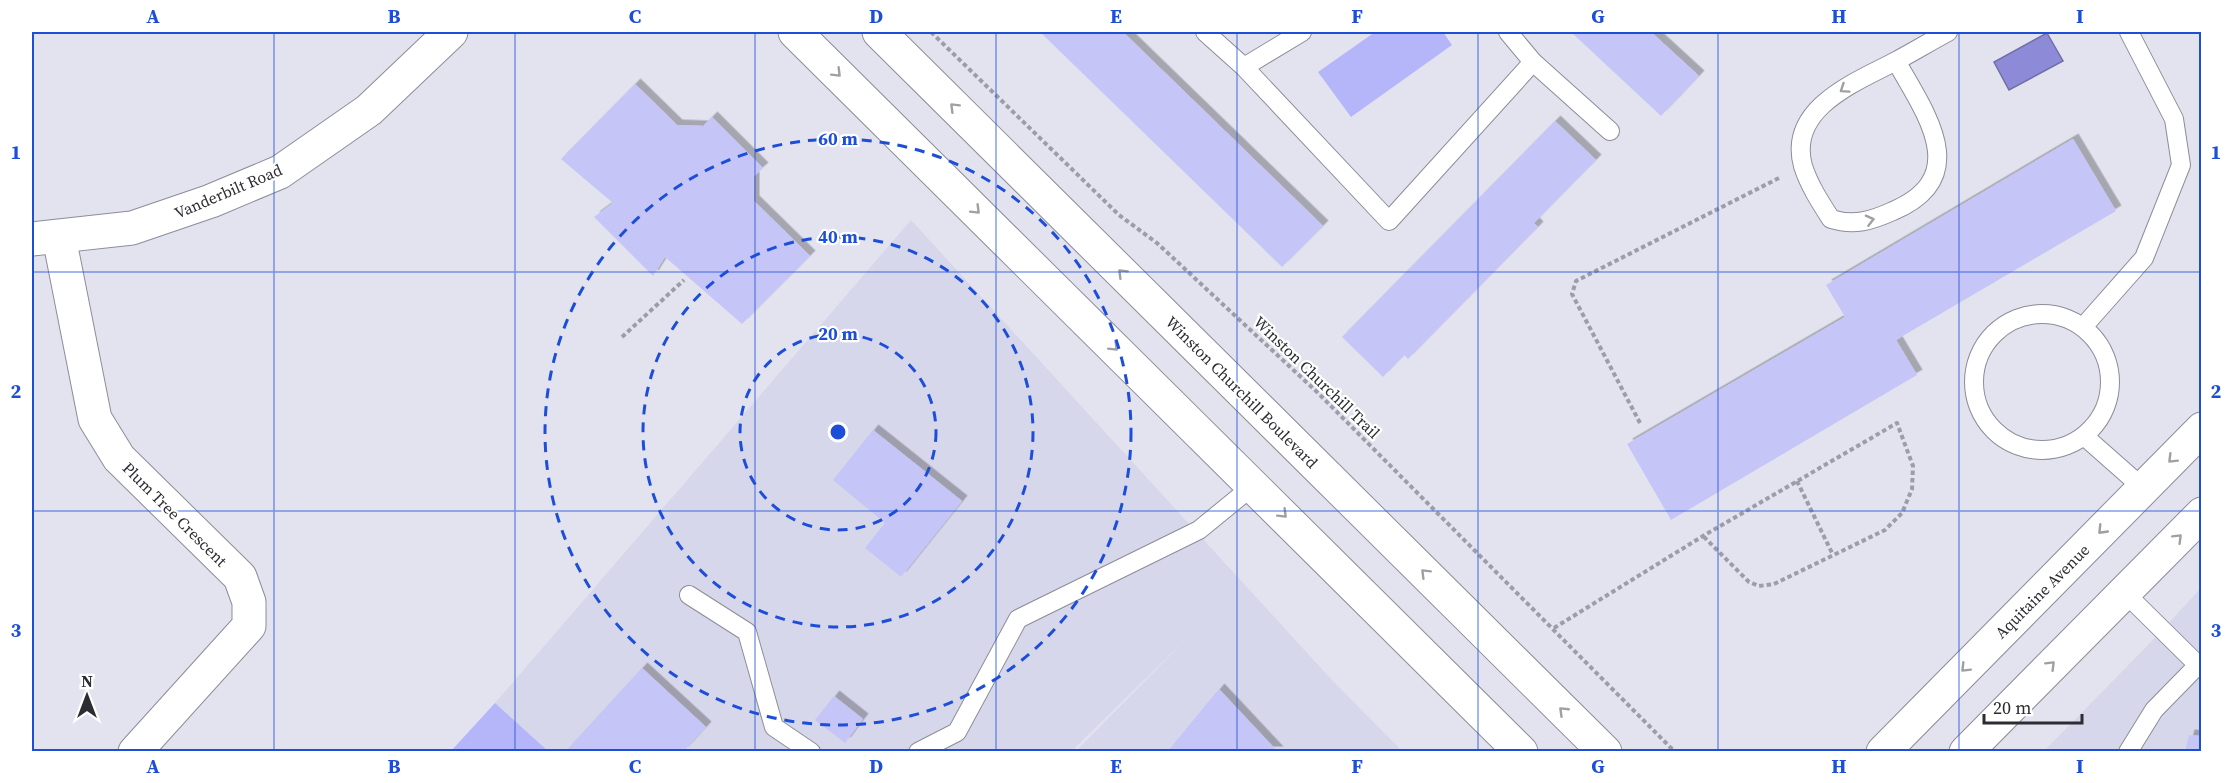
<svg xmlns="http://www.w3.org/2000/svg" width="2233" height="783" viewBox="0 0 2233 783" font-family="'Source Serif 4',serif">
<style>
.built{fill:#d7d7eb}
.green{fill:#b5b5f9}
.water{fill:#8d8bd8;stroke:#706fa6;stroke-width:1.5}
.building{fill:#c5c6f7;filter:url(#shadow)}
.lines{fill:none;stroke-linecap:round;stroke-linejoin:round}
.lane-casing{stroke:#8c8d98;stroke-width:20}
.street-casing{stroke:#8c8d98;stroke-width:35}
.secondary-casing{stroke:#8c8d98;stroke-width:35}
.path{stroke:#9d9da7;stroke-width:4;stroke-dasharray:4.5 3;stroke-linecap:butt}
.lane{stroke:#fff;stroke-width:18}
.street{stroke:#fff;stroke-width:33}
.secondary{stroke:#fff;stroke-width:33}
.oneway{stroke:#a0a0a3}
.grid{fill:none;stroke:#1d4ed8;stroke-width:1.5;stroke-opacity:0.55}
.ring{fill:none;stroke:#1d4ed8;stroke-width:3;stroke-dasharray:10 8}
.labels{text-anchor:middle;stroke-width:4.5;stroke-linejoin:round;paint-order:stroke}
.street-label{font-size:16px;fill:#2c2d32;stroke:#fff}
.centre{fill:#1d4ed8;stroke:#fff;stroke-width:3}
.ring-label{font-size:18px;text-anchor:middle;font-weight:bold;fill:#1d4ed8;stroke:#fff;stroke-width:4.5;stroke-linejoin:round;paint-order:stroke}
.neatline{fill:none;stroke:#1d4ed8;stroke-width:2}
.grid-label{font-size:20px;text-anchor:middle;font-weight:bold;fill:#1d4ed8}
</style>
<defs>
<filter id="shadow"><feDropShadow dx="5.5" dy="-5.5" stdDeviation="0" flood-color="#0004"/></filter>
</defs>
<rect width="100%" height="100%" fill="#e3e3f0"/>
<path class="built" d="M911,220L1332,680L1402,751H1076L1190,635L1072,751H548L495,703Z
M2201,588V751L2043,752L2146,647Z"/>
<path class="green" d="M1375,32H1443L1452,45L1351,117L1318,72Z
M495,703L548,751H451Z"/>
<path class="water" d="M2047,33L2063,61L2009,90L1994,62Z"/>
<path class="building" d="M1040,32H1123L1323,226L1282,267Z
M1571,32H1651L1699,76L1661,116Z
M635,84L677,125L703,126L712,117L763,168L754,176V201L810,256L742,324L665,257L653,276L594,217L613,203L561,159Z
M1555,121L1596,160L1534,223L1538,227L1408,359L1404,355L1383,377L1342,337Z
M2073,139L2116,211L1896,340L1917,375L1671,520L1627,444L1845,317L1826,285Z
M873,430L962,501L901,577L865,548L885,523L833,480Z
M642,668L706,727L683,752H565Z
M1219,689L1278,752H1167Z
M834,696L863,719L845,743L815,720Z
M2189,735L2202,736V752H2185Z"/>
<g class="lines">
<defs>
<path id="lane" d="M1205,32L1244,67
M1302,32L1244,67L1389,221L1533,62L1610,131
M1508,32L1533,62
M1896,61C1926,114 1973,177 1893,211C1871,221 1854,226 1831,219C1820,202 1809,185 1803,166C1787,108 1856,82 1896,61C1913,52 1931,41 1948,32
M1974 382a68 68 0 1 1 136 0a68 68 0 1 1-136 0Z
M2083,327L2144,258L2181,165L2174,119L2129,32
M2084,436L2143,488
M2124,592L2198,665L2154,710L2128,752
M689,595L747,632L774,727L811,752
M918,752L957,732L1018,619L1199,530L1254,485"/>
<path id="street" d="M59,237L95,419L119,458L240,577L249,602V626L135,752"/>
<path id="secondary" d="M795,32L1521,752
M879,32L1605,752
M32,239L132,228L211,201L280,172L369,110L451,32
M1883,752L2202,429
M1966,752L2202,514"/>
</defs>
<use href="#lane" class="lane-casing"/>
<use href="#street" class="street-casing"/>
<use href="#secondary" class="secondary-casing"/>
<path class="path" d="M931,32L1119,215L1157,243L1317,392L1675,752
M622,337L684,280
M1640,423L1572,294L1576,281L1781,177
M1797,481L1833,555
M1554,628L1703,536L1897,423L1913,466L1912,489L1902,513L1885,530L1774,584L1759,586L1749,582L1703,536"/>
<use href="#lane" class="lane"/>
<use href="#street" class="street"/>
<use href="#secondary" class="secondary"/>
</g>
<defs><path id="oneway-chevron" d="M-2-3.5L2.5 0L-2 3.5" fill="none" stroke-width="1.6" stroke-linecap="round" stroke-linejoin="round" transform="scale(1.5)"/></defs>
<g class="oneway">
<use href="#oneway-chevron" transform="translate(837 73) rotate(45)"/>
<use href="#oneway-chevron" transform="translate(1844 89) rotate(146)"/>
<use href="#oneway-chevron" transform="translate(954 107) rotate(-135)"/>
<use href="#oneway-chevron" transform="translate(976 210) rotate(45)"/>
<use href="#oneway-chevron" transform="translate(1870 220) rotate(-14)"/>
<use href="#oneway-chevron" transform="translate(1122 273) rotate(-135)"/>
<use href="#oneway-chevron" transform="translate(1114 347) rotate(45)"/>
<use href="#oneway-chevron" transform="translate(2172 459) rotate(135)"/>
<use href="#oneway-chevron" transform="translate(1283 514) rotate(45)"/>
<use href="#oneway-chevron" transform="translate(2102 530) rotate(134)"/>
<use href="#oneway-chevron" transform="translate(2178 538) rotate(-45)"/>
<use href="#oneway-chevron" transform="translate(1425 573) rotate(-135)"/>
<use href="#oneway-chevron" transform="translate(2051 665) rotate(-45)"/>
<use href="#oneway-chevron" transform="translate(1965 668) rotate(135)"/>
<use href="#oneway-chevron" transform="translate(1563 711) rotate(-136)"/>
</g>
<path class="grid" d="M274,32V752M515,32V752M755,32V752M996,32V752M1237,32V752M1478,32V752M1718,32V752M1959,32V752M32,272H2202M32,511H2202"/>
<g class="ring">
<circle cx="838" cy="432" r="98"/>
<circle cx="838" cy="432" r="195"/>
<circle cx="838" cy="432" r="293"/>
</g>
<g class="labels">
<g class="street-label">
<text transform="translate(228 191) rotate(-23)" y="6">Vanderbilt Road</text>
<text transform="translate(1317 377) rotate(44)" y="6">Winston Churchill Trail</text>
<text transform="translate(1242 392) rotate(45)" y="6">Winston Churchill Boulevard</text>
<text transform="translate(175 514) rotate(45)" y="6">Plum Tree Crescent</text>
<text transform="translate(2042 591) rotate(-45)" y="6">Aquitaine Avenue</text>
</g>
</g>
<circle cx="838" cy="432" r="9" class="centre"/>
<g class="ring-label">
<text x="838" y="145">60 m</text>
<text x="838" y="243">40 m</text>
<text x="838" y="340">20 m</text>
</g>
<rect width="2233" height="783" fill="none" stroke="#ffffff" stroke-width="66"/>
<g transform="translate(87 696)" stroke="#ffffff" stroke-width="4.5" paint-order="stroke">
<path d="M0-4.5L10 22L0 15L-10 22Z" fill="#2c2d32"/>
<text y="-9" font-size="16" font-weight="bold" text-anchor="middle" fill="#2c2d32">N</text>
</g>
<path d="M1984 714v9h98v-9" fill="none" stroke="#2c2d32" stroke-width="3"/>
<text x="1993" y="714" font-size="18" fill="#2c2d32" stroke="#ffffff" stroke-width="4.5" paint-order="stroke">20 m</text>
<rect x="33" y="33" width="2167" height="717" class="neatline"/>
<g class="grid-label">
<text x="153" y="23">A</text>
<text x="394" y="23">B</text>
<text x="635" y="23">C</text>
<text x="876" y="23">D</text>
<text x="1116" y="23">E</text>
<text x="1357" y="23">F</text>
<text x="1598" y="23">G</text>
<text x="1839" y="23">H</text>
<text x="2080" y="23">I</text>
<text x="16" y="159">1</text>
<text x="2216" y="159">1</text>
<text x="16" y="398">2</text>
<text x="2216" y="398">2</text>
<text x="16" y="637">3</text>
<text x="2216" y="637">3</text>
<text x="153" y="773">A</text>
<text x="394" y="773">B</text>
<text x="635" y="773">C</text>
<text x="876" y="773">D</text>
<text x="1116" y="773">E</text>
<text x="1357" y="773">F</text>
<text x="1598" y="773">G</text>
<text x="1839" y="773">H</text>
<text x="2080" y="773">I</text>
</g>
</svg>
